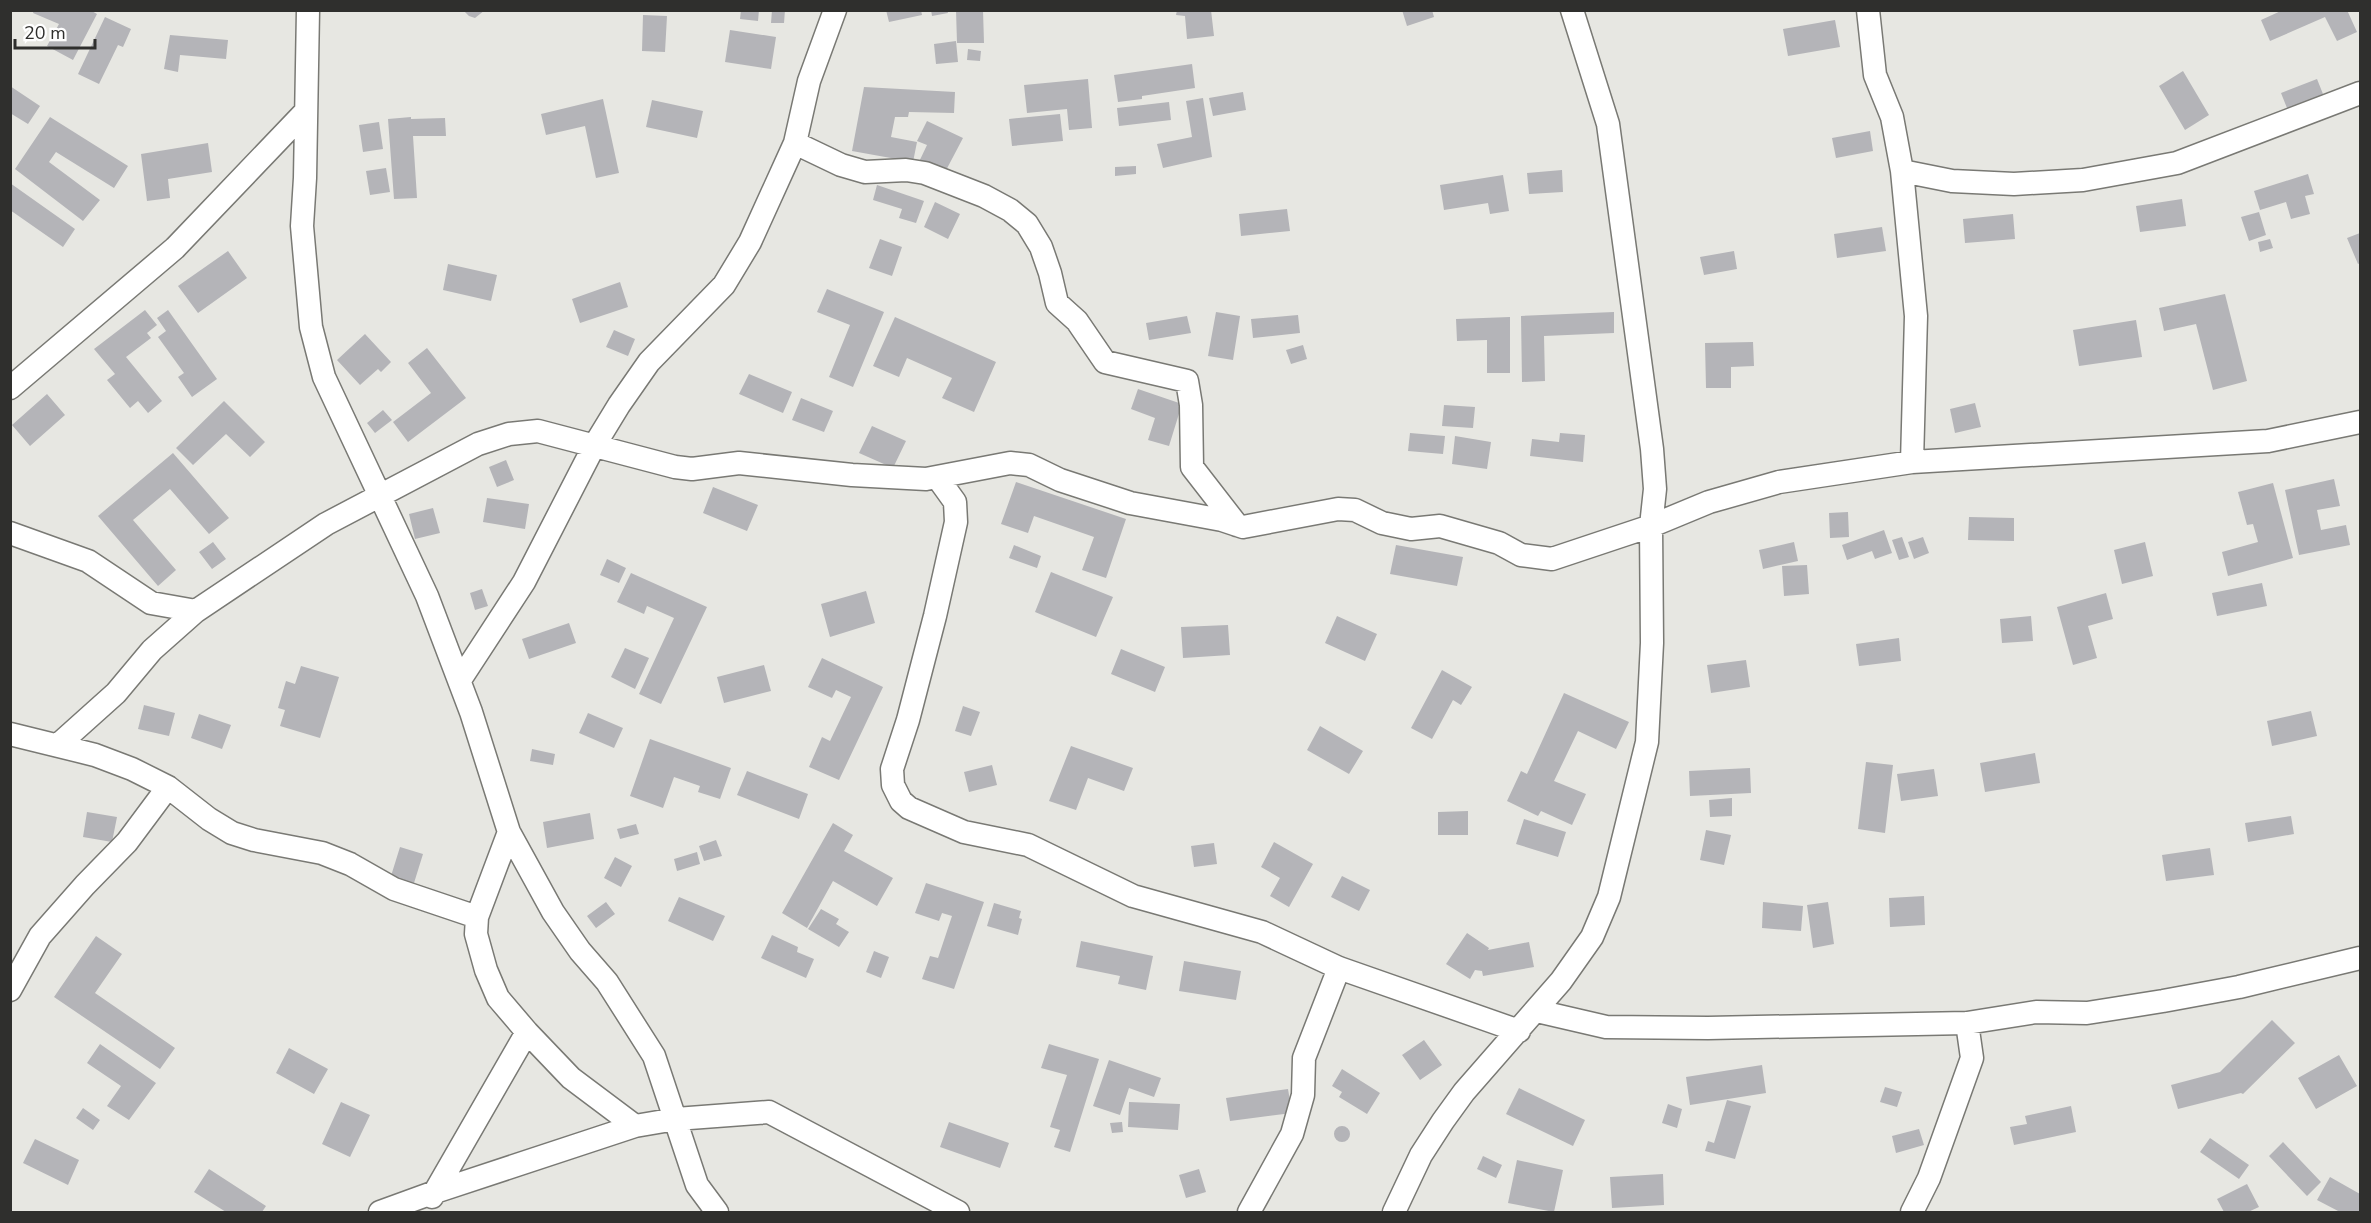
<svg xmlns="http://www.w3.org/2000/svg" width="2371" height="1223" viewBox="0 0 2371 1223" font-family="'Nunito Sans',sans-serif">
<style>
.building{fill:#b4b4b8}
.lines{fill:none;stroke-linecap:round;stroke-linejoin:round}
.street-casing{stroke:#797974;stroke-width:25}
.street{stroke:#fff;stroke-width:22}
</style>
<rect width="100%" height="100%" fill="#e7e7e2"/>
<path class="building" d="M34,10H90L97,14L73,60L47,46L59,24L33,13Z
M463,10H485L475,18L469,16Z
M741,10H759L758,21L740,19Z
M772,10H785L784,23H771Z
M886,10H921L922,15L889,22Z
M931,10H947L948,13L932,16Z
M956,10H983L984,43H957Z
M1177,10H1211L1214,36L1187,39L1185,16L1176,15Z
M1402,10H1432L1434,17L1407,26Z
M2283,10H2347L2357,32L2337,41L2325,17L2270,41L2261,20Z
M643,15L667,16L665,52L642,51Z
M105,17L131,29L123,47L118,45L99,84L78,74Z
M1835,20L1840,47L1788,56L1783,29Z
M730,30L776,37L771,69L725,62Z
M170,35L228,40L226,59L180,55L178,72L164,69Z
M956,41L958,62L936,64L934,44Z
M968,49L981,51L980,61L967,60Z
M1192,64L1195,88L1142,96V99L1118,102L1114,75Z
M2183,71L2209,115L2185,130L2159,86Z
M1088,79L1092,128L1069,130L1067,109L1027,113L1024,85Z
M2317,79L2325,99L2289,113L2281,93Z
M10,86L40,106L28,124L10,113Z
M864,87L955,92L954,113L909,112L908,117H895L891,137L917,142L913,162L852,151Z
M1243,92L1246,110L1213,116L1209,98Z
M1203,98L1212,157L1163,168L1157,144L1192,137L1186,101Z
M603,99L619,173L596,178L585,126L546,135L541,114Z
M652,100L703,111L697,138L646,127Z
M1169,102L1171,120L1119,126L1117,108Z
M1060,114L1063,141L1012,146L1009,119Z
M50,117L128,166L114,188L56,152L49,162L100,200L83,221L15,169Z
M411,117V119L445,118L446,136H413L417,198L394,199L388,119Z
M927,121L963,138L943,176L918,164L927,145L917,141Z
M379,122L383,149L363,152L359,125Z
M1870,131L1873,151L1836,158L1832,138Z
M208,143L212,172L168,179L170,198L147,201L141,154Z
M1136,166V174L1115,176V167Z
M386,168L390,192L370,195L366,171Z
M1562,170L1563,192L1529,194L1527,173Z
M2308,174L2314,194L2305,196L2310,214L2291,219L2286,202L2260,210L2254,191Z
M1503,175L1509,211L1490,214L1488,203L1444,210L1440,185Z
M10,183L75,229L63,247L10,210Z
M877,185L924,201L916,223L899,218L902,209L873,200Z
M2182,199L2186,226L2140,232L2136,206Z
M935,202L960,214L948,239L924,227Z
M1287,209L1290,231L1241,236L1239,214Z
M2259,212L2266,235L2249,241L2241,217Z
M2013,214L2015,239L1965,243L1963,219Z
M1882,227L1886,251L1837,258L1834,234Z
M2360,233V263L2358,264L2347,238Z
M880,239L902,247L892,276L869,268Z
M2270,239L2273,248L2260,252L2258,242Z
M228,251L247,278L198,313L178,286Z
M1734,251L1737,269L1704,275L1700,257Z
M448,264L497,275L491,301L443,290Z
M620,282L628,307L580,323L572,299Z
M827,289L884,312L853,387L829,377L850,325L817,312Z
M2225,294L2247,381L2213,390L2196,324L2164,331L2159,308Z
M145,310L157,325L147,333L151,338L126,357L162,401L148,413L138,401L130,408L107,380L115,374L94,349Z
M168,310L217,379L192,397L178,377L184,373L158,337L166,331L157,318Z
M1216,312L1240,316L1233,360L1208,356Z
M1614,312V333L1544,336L1545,381L1522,382L1521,316Z
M1298,315L1300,333L1253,338L1251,319Z
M1187,316L1191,333L1149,340L1146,323Z
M895,317L996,362L974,412L942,398L952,378L907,358L899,377L873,366Z
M1510,317V373H1487V340L1457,341L1456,319Z
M2136,320L2142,357L2079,366L2073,330Z
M614,330L635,339L628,356L606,347Z
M365,334L391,362L381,372L378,369L360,385L337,360Z
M1753,342L1754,366L1731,367V388H1706L1705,343Z
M1303,345L1307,359L1291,364L1286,350Z
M427,348L466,398L408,442L393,422L431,393L408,363Z
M749,374L792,392L783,413L739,394Z
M1138,389L1182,404L1169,446L1148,440L1155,418L1131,409Z
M47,394L65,415L30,446L12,425Z
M801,398L833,411L824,432L792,420Z
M224,401L265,442L250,457L226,434L193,465L176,448Z
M1975,403L1981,427L1955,433L1950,409Z
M1444,405L1475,407L1473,428L1442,426Z
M383,410L392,420L375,433L367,423Z
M872,426L906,441L893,468L859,453Z
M1410,433L1445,436L1443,454L1408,451Z
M1560,433L1585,435L1583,462L1530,456L1532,439L1559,442Z
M1455,436L1491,442L1487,469L1452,464Z
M173,453L229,518L209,534L170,489L133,520L176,570L158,586L98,516Z
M506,460L514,480L497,487L489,467Z
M2334,479L2340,506L2317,510L2321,530L2346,525L2350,545L2299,555L2285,490Z
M1016,482L1126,519L1106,578L1082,570L1094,537L1034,516L1028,533L1001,524Z
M2273,483L2293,558L2228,576L2222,552L2258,542L2253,524L2247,525L2238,492Z
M713,487L758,505L747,531L703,513Z
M487,498L529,504L525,529L483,522Z
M433,508L440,533L415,539L409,514Z
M1848,512L1849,537L1830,538L1829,513Z
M1969,517L2014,518V541L1968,540Z
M1884,530L1892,553L1875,559L1872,551L1847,560L1842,545Z
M1902,537L1909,557L1899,560L1892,540Z
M1923,537L1929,553L1914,559L1908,542Z
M213,542L226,559L212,569L199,552Z
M1794,542L1798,561L1763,569L1759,550Z
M2145,542L2153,576L2122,584L2114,550Z
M1014,545L1041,556L1037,568L1009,558Z
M1396,545L1463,557L1457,586L1390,574Z
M607,559L626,568L619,583L600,575Z
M1807,565L1809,594L1784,596L1782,566Z
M1051,572L1113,597L1096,637L1035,612Z
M631,573L707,607L661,704L639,694L674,618L647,606L644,614L617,602Z
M2262,583L2267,606L2217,616L2212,593Z
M482,589L488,606L475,610L470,593Z
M866,591L875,623L830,637L821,604Z
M2106,593L2113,619L2088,626L2097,658L2073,665L2057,607Z
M1337,616L1377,634L1365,661L1325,643Z
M2031,616L2033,641L2002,643L2000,619Z
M569,623L576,643L529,659L522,639Z
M1228,625L1230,655L1183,658L1181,627Z
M1899,638L1901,661L1859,666L1856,644Z
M625,648L649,658L635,689L611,677Z
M1121,649L1165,667L1155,692L1111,674Z
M822,658L883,687L839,780L809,767L822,737L830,741L851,697L836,690L832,698L808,687Z
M1746,660L1750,687L1711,693L1707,665Z
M764,665L771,691L724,703L717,677Z
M301,666L339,677L320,738L280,726L285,710L278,708L286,681L295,684Z
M1442,670L1472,687L1461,705L1453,700L1432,739L1411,728Z
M1564,693L1629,722L1616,749L1578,731L1554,781L1586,794L1572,825L1541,811L1538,816L1507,801L1521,771L1527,774Z
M144,705L175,713L169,736L138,729Z
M963,706L980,712L971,736L955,731Z
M2311,711L2317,736L2272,746L2267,721Z
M588,713L623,728L614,748L579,733Z
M199,714L231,725L222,749L191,738Z
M1320,726L1363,751L1349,774L1307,750Z
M650,739L731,768L720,799L698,792L700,786L674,777L663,808L630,796Z
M1071,746L1133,768L1124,791L1088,778L1076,810L1049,801Z
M532,749L555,754L553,765L530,761Z
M2035,753L2040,783L1985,792L1980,763Z
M1866,762L1893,765L1885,833L1858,829Z
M992,765L997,785L969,792L964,772Z
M1750,768L1751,793L1690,796L1689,771Z
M1934,769L1938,796L1901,801L1897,774Z
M747,771L808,794L799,819L737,795Z
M1732,798V816L1710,817L1709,800Z
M1468,811V835H1438V812Z
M87,812L117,817L112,842L83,837Z
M590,813L594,839L547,848L543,822Z
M2291,816L2294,834L2248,842L2245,823Z
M1524,819L1566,832L1558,857L1516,844Z
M833,823L853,835L844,851L893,878L877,906L833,881L807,928L782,913Z
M636,824L639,834L620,839L617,829Z
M1706,830L1731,835L1724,865L1700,860Z
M716,840L722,856L704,861L699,846Z
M1274,842L1313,864L1289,907L1270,896L1280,878L1261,867Z
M1214,843L1217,864L1194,867L1191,846Z
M400,847L423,854L414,883L391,876Z
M2210,848L2214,875L2166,881L2162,855Z
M697,852L700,864L677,871L674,859Z
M615,857L632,866L621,887L604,878Z
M1342,876L1370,890L1359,911L1331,897Z
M926,883L984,902L954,989L922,979L930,956L938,958L952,916L942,913L939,921L915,913Z
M1924,896L1925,925L1890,927L1889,898Z
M679,897L725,916L713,941L668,921Z
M606,902L615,914L596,928L587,916Z
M1763,902L1803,906L1801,931L1762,928Z
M1828,902L1834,944L1813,948L1807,905Z
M994,903L1021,911L1019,918L1022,919L1018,935L987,926Z
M821,909L839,919L836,924L849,932L839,947L808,929Z
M1467,933L1489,948L1488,950L1529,942L1534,967L1483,976L1482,971L1475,970L1470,979L1446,964Z
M772,935L798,947L797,952L814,959L806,978L761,958Z
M96,936L122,954L95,993L175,1048L160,1069L54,997Z
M1081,941L1153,956L1146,990L1118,984L1120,976L1076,967Z
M874,951L889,957L881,978L866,972Z
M1184,961L1241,971L1236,1000L1179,991Z
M2272,1020L2295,1043L2243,1094L2241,1093L2178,1109L2171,1085L2220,1072Z
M1424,1040L1442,1065L1420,1080L1402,1055Z
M100,1044L156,1083L129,1120L107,1106L121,1086L87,1063Z
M1049,1044L1099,1059L1070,1152L1054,1147L1060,1130L1050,1127L1067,1075L1041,1068Z
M289,1048L328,1069L314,1094L276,1073Z
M2339,1055L2357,1086L2316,1109L2298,1078Z
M1109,1060L1161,1078L1154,1097L1129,1088L1120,1115L1093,1106Z
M1762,1065L1766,1093L1690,1105L1686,1077Z
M1342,1069L1380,1093L1367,1114L1339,1097L1342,1092L1332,1086Z
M1885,1087L1902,1092L1897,1107L1880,1102Z
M1519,1088L1585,1120L1573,1146L1506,1114Z
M1288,1089L1292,1113L1230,1121L1226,1098Z
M1727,1100L1751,1106L1735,1159L1705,1151L1708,1141L1714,1143Z
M341,1102L370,1115L350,1157L322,1144Z
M1129,1102L1180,1104L1178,1130L1128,1127Z
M1668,1104L1682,1109L1677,1128L1662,1123Z
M2071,1106L2076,1132L2014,1145L2010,1127L2027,1124L2025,1116Z
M83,1108L100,1120L93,1130L76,1118Z
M949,1122L1009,1143L1000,1168L940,1147Z
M1122,1122L1123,1132L1112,1133L1110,1123Z
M1334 1134a8 8 0 1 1 16 0a8 8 0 1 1-16 0Z
M1919,1129L1924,1145L1896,1153L1892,1136Z
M2210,1138L2249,1165L2239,1179L2200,1152Z
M35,1139L79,1160L68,1185L23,1163Z
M2283,1142L2321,1182L2307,1196L2269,1156Z
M1483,1156L1502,1165L1496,1178L1477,1169Z
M1517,1160L1563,1170L1554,1212L1508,1203Z
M209,1169L266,1206L262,1212H226L194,1192Z
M1199,1169L1206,1192L1186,1198L1179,1175Z
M1663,1174L1664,1205L1612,1208L1610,1177Z
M2330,1177L2360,1194V1212H2340L2317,1200Z
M2247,1184L2259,1207L2248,1212H2224L2217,1199Z"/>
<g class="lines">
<defs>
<path id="street" d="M308,10L305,178L302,226L311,327L324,377L427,596L471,712L509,832L553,912L580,951L607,982L654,1056L697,1185L717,1212
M1868,10L1875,75L1892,117L1902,171L1916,316L1912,462
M795,143L841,165L865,172L906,170L925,173L984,196L1010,210L1027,224L1041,247L1050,273L1057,303L1077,321L1105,362L1187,381L1191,405L1192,467L1237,525
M1902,171L1952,181L2014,184L2083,180L2177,163L2360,93
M10,388L175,248L306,111
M937,477L955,502L956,522L935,616L908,720L892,769L893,785L901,801L909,808L964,832L1028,845L1133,896L1262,932L1339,968L1519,1031
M10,533L88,561L151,603L196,611
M460,680L524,582L594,446L619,405L649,362L724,285L750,242L795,143L809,81L835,10
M10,734L95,755L132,769L168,787L209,819L232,833L254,840L322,853L350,864L394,889L477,917
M58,745L116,693L152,650L196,611L326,524L478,444L509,434L538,431L675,467L692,469L739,463L852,475L926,479L1010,463L1029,465L1060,480L1130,503L1222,520L1243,527L1338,509L1355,510L1382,523L1411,529L1440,526L1499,543L1521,555L1552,559L1651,526L1709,502L1779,482L1912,462L2268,441L2360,422
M509,832L477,917L476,934L486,970L498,998L527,1032L571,1078L635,1126
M10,990L40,936L85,885L127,842L168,787
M1537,1011L1606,1027L1708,1028L1967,1023L2036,1012L2087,1013L2163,1001L2239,987L2360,958
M432,1197L527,1032
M380,1212L435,1192L635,1126L676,1119L769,1112L958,1212
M1249,1212L1292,1134L1303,1095L1304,1058L1339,968
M1394,1212L1421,1155L1443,1121L1464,1092L1561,981L1592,937L1609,897L1647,742L1652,643L1651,526L1655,489L1652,449L1608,124L1572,10
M1912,1212L1929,1178L1972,1058L1967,1023"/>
</defs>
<use href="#street" class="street-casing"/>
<use href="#street" class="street"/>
</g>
<rect width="2371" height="1223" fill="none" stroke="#2f2f2d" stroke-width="24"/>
<path d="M15 39v9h80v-9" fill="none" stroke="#2f2f2d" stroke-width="3"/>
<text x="24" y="39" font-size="18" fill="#2f2f2d" stroke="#ffffff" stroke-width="4.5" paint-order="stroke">20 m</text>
</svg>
